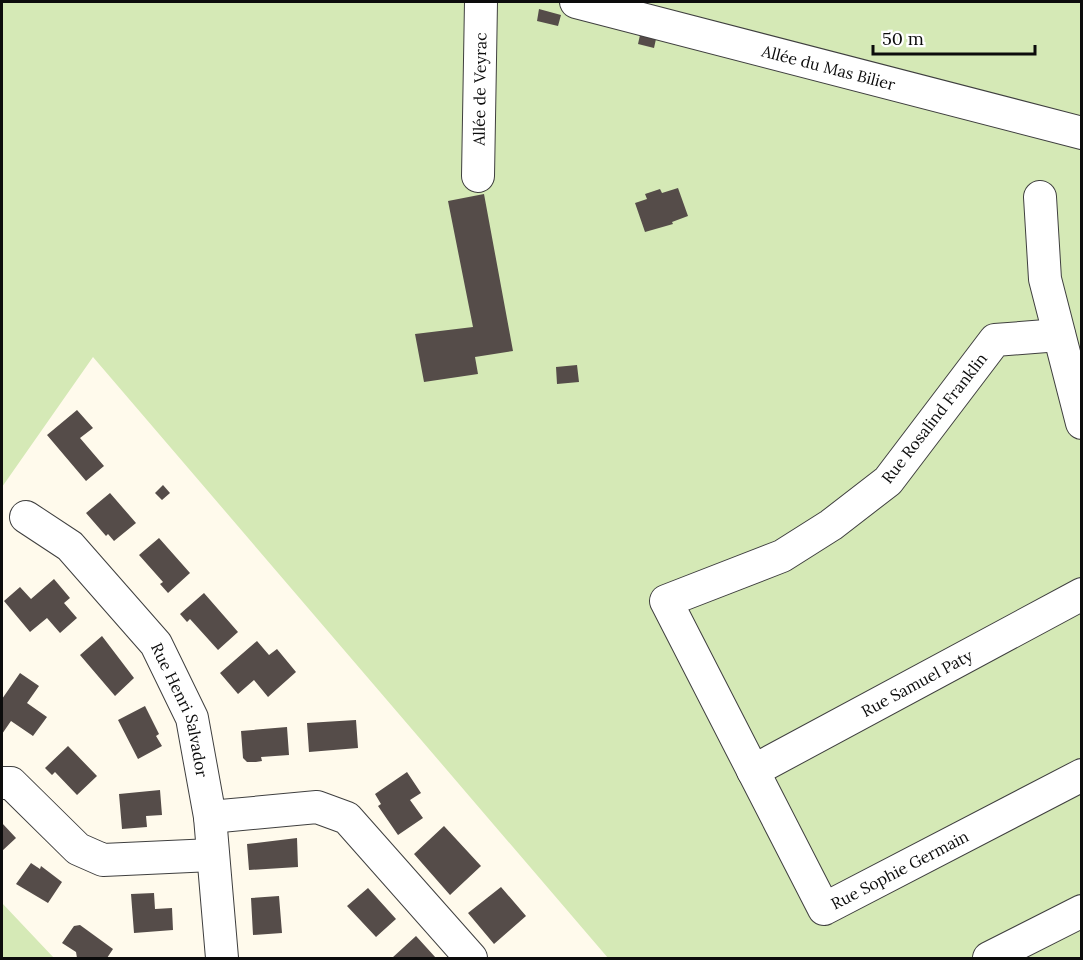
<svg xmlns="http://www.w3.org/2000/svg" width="1083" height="960" viewBox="0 0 1083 960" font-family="Lora,serif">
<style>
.green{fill:#d5e9b6}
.building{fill:#554c49}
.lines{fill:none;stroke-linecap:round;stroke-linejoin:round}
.minor-casing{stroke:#3f3f3f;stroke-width:34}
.minor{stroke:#fff;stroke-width:32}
.labels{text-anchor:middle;stroke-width:6;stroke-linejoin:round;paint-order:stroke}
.street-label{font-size:16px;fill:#0c0c0c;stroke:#fff}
</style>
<rect width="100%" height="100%" fill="#fffaec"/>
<path class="green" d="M2,2H1081V958H608L93,357L2,487Z
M2,903L54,958H2Z"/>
<path class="building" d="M539,9L561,15L558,26L537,21Z
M640,35L656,39L654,48L638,44Z
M678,188L688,216L672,222L673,224L645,232L635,203L647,199L645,194L660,189L662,193Z
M484,194L513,351L475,357L478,374L424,382L415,334L473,327L448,201Z
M577,365L579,382L557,384L556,367Z
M77,410L93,428L80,438L104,466L86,481L47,435Z
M163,485L170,493L162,500L155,493Z
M110,493L136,523L114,541L108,534L106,536L86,513Z
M159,538L190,573L168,593L160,584L163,582L139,555Z
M54,579L70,598L64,603L77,618L60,633L47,618L30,632L4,601L20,587L31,599Z
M204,593L238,632L218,650L190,619L187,622L180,614Z
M102,636L134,678L115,696L80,655Z
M257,641L269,655L277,649L296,672L268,697L254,680L238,694L220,673Z
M20,673L39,686L27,703L47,717L33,736L11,721L2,734V699Z
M145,706L159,734L156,736L162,746L138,759L118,720Z
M356,720L358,748L309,752L307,723Z
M287,727L289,755L261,757L262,761L256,762H247L243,758L241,731Z
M68,746L97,776L77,795L55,772L52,775L45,768Z
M407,772L421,793L410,800L423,818L398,835L378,806L381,804L375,794Z
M160,790L162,815L146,816L147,827L122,829L119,794Z
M2,823L16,838L2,851Z
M444,826L481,866L450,895L414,854Z
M297,838L298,867L249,870L247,844Z
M31,863L40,869L41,866L62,882L48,903L16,884Z
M501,887L526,916L494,944L468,913Z
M368,888L396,919L376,937L347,906Z
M154,893L155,909L172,908L173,930L134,933L131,894Z
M279,896L282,933L253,935L251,898Z
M80,925L113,949L107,958H77L76,952L62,943L74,926Z
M416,936L436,958H392Z"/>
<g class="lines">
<defs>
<g id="minor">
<path id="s1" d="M576,2L1082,133"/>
<path id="s2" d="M478,176L481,2"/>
<path d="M1040,197L1045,279L1082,423"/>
<path id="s3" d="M1059,335L995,340L888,481L831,525L782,556L666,601L824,909L1082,775"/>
<path id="s4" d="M26,517L70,546L156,644L192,718L210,817L222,958"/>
<path id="s5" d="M753,771L1082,594"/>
<path d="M2,783H11L78,849L103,860L212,855"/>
<path d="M210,817L317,807L347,818L471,958"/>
<path d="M989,958L1082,911"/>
</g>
</defs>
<use href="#minor" class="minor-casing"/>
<use href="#minor" class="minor"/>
</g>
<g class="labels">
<g class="street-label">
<text dy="6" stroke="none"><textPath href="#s1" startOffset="261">Allée du Mas Bilier</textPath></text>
<text dy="6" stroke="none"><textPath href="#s2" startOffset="87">Allée de Veyrac</textPath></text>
<text transform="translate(934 418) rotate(-52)" y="6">Rue Rosalind Franklin</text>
<text dy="6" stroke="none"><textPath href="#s5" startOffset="186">Rue Samuel Paty</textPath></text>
<text dy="6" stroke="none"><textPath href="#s4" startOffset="254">Rue Henri Salvador</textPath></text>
<text dy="6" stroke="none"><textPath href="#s3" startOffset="927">Rue Sophie Germain</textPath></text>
</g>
</g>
<rect width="1083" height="960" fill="none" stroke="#0c0c0c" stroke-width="6"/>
<path d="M873 45v9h162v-9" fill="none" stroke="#0c0c0c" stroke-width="3"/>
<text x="882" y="45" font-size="18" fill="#0c0c0c" stroke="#ffffff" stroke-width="4.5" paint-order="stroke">50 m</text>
</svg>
